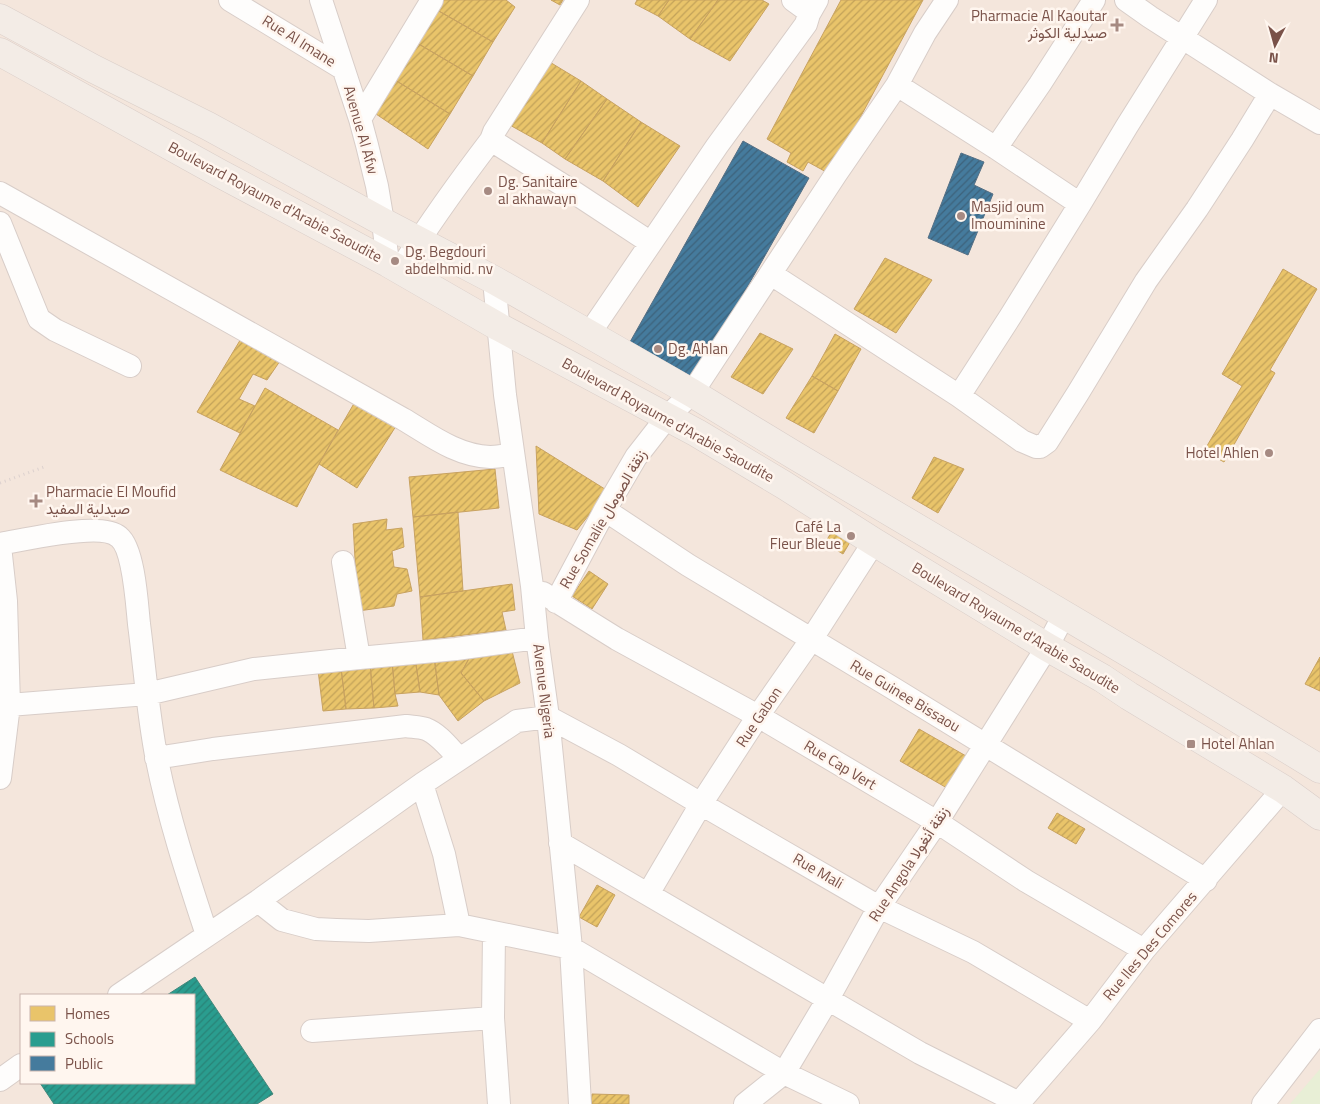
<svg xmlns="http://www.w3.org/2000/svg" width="1320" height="1104" viewBox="0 0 1320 1104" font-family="'Titillium Web',Vazirmatn,sans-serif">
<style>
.residential{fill:#f4e6dc;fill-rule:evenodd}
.grass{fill:#e8efd6}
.homes{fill:url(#homes-hatch);stroke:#c8a260}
.schools{fill:url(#schools-hatch);stroke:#42867a}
.public{fill:url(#public-hatch);stroke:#556f84}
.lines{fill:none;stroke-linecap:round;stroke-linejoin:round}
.minor-casing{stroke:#d8cdc8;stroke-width:24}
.major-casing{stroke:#dacec9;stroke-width:29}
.path{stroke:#dcd1ce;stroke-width:3;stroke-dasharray:1 4;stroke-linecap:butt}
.minor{stroke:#fefdfc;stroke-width:22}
.major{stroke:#f3ece6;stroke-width:28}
.poi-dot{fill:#a68a82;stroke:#fff6ef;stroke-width:2}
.labels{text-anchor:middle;stroke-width:5;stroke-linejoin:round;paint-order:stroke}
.poi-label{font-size:15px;fill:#7a5249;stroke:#fff6ef;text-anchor:start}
.street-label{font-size:15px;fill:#7a5249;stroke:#fff6ef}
</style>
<defs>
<pattern id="homes-hatch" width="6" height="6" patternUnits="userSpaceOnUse" patternTransform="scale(1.25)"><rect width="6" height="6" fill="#e9c46a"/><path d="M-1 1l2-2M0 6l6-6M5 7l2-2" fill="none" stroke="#c2a259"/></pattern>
<pattern id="schools-hatch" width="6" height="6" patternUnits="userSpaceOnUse" patternTransform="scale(1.25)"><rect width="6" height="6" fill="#2a9d8f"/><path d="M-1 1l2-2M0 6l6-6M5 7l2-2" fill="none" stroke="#298377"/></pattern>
<pattern id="public-hatch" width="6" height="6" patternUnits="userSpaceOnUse" patternTransform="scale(1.25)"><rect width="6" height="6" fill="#457b9d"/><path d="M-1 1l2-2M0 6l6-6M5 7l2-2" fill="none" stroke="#3d627b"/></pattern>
</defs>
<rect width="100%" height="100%" fill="#f9f2ec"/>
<path class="residential" d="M0,0H1320V1104H0ZM21,995H194V1083H21Z"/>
<path class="grass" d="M1320,1069V1104H1290Z"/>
<path class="homes" d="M443,0H506L515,7L493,42L437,10Z
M551,0H563L560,5Z
M637,0H669L658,16L635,4Z
M669,0H718L690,39L658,16Z
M718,0H762L769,4L730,61L690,39Z
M841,0H923L830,174L808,162L803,171L787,162L791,153L767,139Z
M437,10L493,42L473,76L417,43Z
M417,43L473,76L450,114L395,80Z
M548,61L581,81L542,143L508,124Z
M395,80L450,114L428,149L376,114Z
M581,81L607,99L565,159L542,143Z
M607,99L641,122L603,181L565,159Z
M641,122L680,146L638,207L603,181Z
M885,258L932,280L896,333L854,309Z
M1283,269L1317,289L1270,370L1275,373L1224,462L1204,451L1242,386L1222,374Z
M760,333L793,349L763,394L731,377Z
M835,334L861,349L838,391L812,376Z
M242,337L280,361L267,380L253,374L239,399L255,406L240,433L197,412Z
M812,376L838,391L814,433L786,418Z
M265,388L338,430L319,464L297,507L220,470Z
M356,400L396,426L357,488L319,464Z
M536,446L608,491L577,530L539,514Z
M934,457L964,469L938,513L912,498Z
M495,469L499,508L413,517L409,477Z
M458,512L463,591L420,597L413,517Z
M387,519L386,530L402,528L404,547L392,551L394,567L407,569L412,591L397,594L394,606L358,611L353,524Z
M835,526L853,537L843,554L825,543Z
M589,571L608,584L592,609L572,596Z
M512,584L515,610L502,612L506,630L423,640L420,597Z
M512,651L520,683L484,701L461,673L472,653Z
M472,653L461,673L484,701L458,721L439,695L434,656Z
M434,656L439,695L420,692L415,658Z
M1320,657V691L1305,684Z
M415,658L420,692L395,694L392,661Z
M392,661L395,694L398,706L374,708L370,664Z
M370,664L374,708L346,709L341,668Z
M341,668L346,709L323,711L318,670Z
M919,729L966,756L947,788L900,761Z
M1057,813L1085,829L1076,844L1048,828Z
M597,885L615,895L597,927L579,917Z
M592,1094L629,1095V1104H591Z"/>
<path class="schools" d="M195,977L273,1094L257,1104H54L40,1083H194V995H167Z"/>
<path class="public" d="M743,141L809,178L694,381L630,342Z
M961,153L984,162L974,185L993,194L968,255L928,238Z"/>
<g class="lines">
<defs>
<path id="minor" d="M230,0L342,68
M321,0L360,119L367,145L377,186L383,222L388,263
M793,0L804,8L809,14
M1126,0L1150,17L1270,94L1320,123
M897,85L996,148L1080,204
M360,119L432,0
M491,140L572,191L651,243
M996,148L1040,84L1094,0
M0,193L403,419C430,435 457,456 490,457C497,457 506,455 513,455
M0,223L39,319L55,330L130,366
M400,270C428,225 459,182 491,140L494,132L578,0
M771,274L959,396L1022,441L1036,447H1040L1047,442L1078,393L1146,281L1197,209L1242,140L1270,94
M494,280L505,395L532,586L537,638L548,717L571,948L580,1104
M589,334L717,146L806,24L809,14L817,0
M959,396L1010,317L1080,204L1127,126L1206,0
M605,510L688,565L891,687L1206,880
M0,544C24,540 101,521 119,537C134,549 137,605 139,624C145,670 148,715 157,760C169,820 188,877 207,935
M0,546L6,601L9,705L0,778
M343,562L359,658
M543,593L617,639L758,716L937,822L1026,881L1144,950
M556,602L605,510L636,457L668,416L692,393L836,174L897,85L925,33L947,0
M0,704L9,705L147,694L254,669L359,658L456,649L537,638
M156,758L213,749L406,726C413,727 420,727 426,729C439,734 450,749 459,758
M422,784L444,854L459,925
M560,843L920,1053L1019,1103
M648,894L701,804L758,716L811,640L874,542
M258,901L282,920L316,929L336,930L369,931L459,925L571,948L784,1073L848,1104
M494,933L493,1018L499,1104
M119,995L258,901L422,784L517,721L548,717L619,755L701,804L879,907L973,952L1090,1021
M312,1031L493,1018
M0,1080L21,1065
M745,1104L784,1073L828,999L879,907L937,822L1047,647L1064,615
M1018,1104L1090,1021L1144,950L1283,789
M1263,1104L1320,1030"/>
<path id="major" d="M0,18L94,69L208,126L383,222L494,280L589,334L692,393L794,455L1154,668L1320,769
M0,52L219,173L388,263L499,327L697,433L784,485L874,542L1047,647L1102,678L1129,696L1283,789L1320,816"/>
</defs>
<use href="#minor" class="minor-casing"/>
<use href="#major" class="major-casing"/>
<path class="path" d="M0,483L44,467"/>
<use href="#minor" class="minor"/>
<use href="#major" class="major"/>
</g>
<g class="poi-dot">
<path d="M1114.5 17.5h5v5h5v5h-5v5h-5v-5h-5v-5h5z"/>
<circle cx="488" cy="191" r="5"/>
<circle cx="961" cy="216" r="5"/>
<circle cx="395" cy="261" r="5"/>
<circle cx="658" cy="349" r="5"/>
<circle cx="1269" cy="453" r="5"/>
<path d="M33.5 493.5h5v5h5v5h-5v5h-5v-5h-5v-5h5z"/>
<circle cx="851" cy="536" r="5"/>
<rect x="1186" y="739" width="10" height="10" rx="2.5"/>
</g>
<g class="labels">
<g class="poi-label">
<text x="1107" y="21" text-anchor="end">Pharmacie Al Kaoutar<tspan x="1107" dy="17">صيدلية الكوثر</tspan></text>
<text x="498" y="187">Dg. Sanitaire<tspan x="498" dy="17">al akhawayn</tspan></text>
<text x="971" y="212">Masjid oum<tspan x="971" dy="17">lmouminine</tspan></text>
<text x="405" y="257">Dg. Begdouri<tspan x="405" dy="17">abdelhmid. nv</tspan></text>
<text x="668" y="354">Dg. Ahlan</text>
<text x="1259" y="458" text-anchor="end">Hotel Ahlen</text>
<text x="46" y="497">Pharmacie El Moufid<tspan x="46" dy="17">صيدلية المفيد</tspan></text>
<text x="841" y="532" text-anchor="end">Café La<tspan x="841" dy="17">Fleur Bleue</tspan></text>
<text x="1201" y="749">Hotel Ahlan</text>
</g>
<g class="street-label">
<text transform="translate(299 41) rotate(32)" y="5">Rue Al Imane</text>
<text transform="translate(361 130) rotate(74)" y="5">Avenue Al Afw</text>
<text transform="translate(275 202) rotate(28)" y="5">Boulevard Royaume d'Arabie Saoudite</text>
<text transform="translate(668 420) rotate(29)" y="5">Boulevard Royaume d'Arabie Saoudite</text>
<text transform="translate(603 519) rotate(-60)" y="5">Rue Somalie زنقة الصومال</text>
<text transform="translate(1016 628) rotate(31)" y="5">Boulevard Royaume d'Arabie Saoudite</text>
<text transform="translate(544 691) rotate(83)" y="5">Avenue Nigeria</text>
<text transform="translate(905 696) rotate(31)" y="5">Rue Guinee Bissaou</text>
<text transform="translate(759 717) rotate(-56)" y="5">Rue Gabon</text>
<text transform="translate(840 765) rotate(31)" y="5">Rue Cap Vert</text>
<text transform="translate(909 864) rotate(-57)" y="5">Rue Angola زنقة أنغولا</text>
<text transform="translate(818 871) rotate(30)" y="5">Rue Mali</text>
<text transform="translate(1150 946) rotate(-50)" y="5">Rue Iles Des Comores</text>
</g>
</g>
<rect x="20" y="994" width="175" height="90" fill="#fff6ef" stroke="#cab4ad"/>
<rect x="30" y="1006" width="25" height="15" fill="#e9c46a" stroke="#cab4ad"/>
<text x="65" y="1019" font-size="15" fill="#7a5249">Homes</text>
<rect x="30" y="1032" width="25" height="15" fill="#2a9d8f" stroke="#cab4ad"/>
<text x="65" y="1044" font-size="15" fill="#7a5249">Schools</text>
<rect x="30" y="1056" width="25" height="15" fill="#457b9d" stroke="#cab4ad"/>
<text x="65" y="1069" font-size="15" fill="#7a5249">Public</text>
<g transform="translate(1275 45) rotate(186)" stroke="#fff6ef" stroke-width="4" paint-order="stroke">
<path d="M0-4L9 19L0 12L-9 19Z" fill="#7a5249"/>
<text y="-8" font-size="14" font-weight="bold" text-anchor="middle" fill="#7a5249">N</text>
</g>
</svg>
